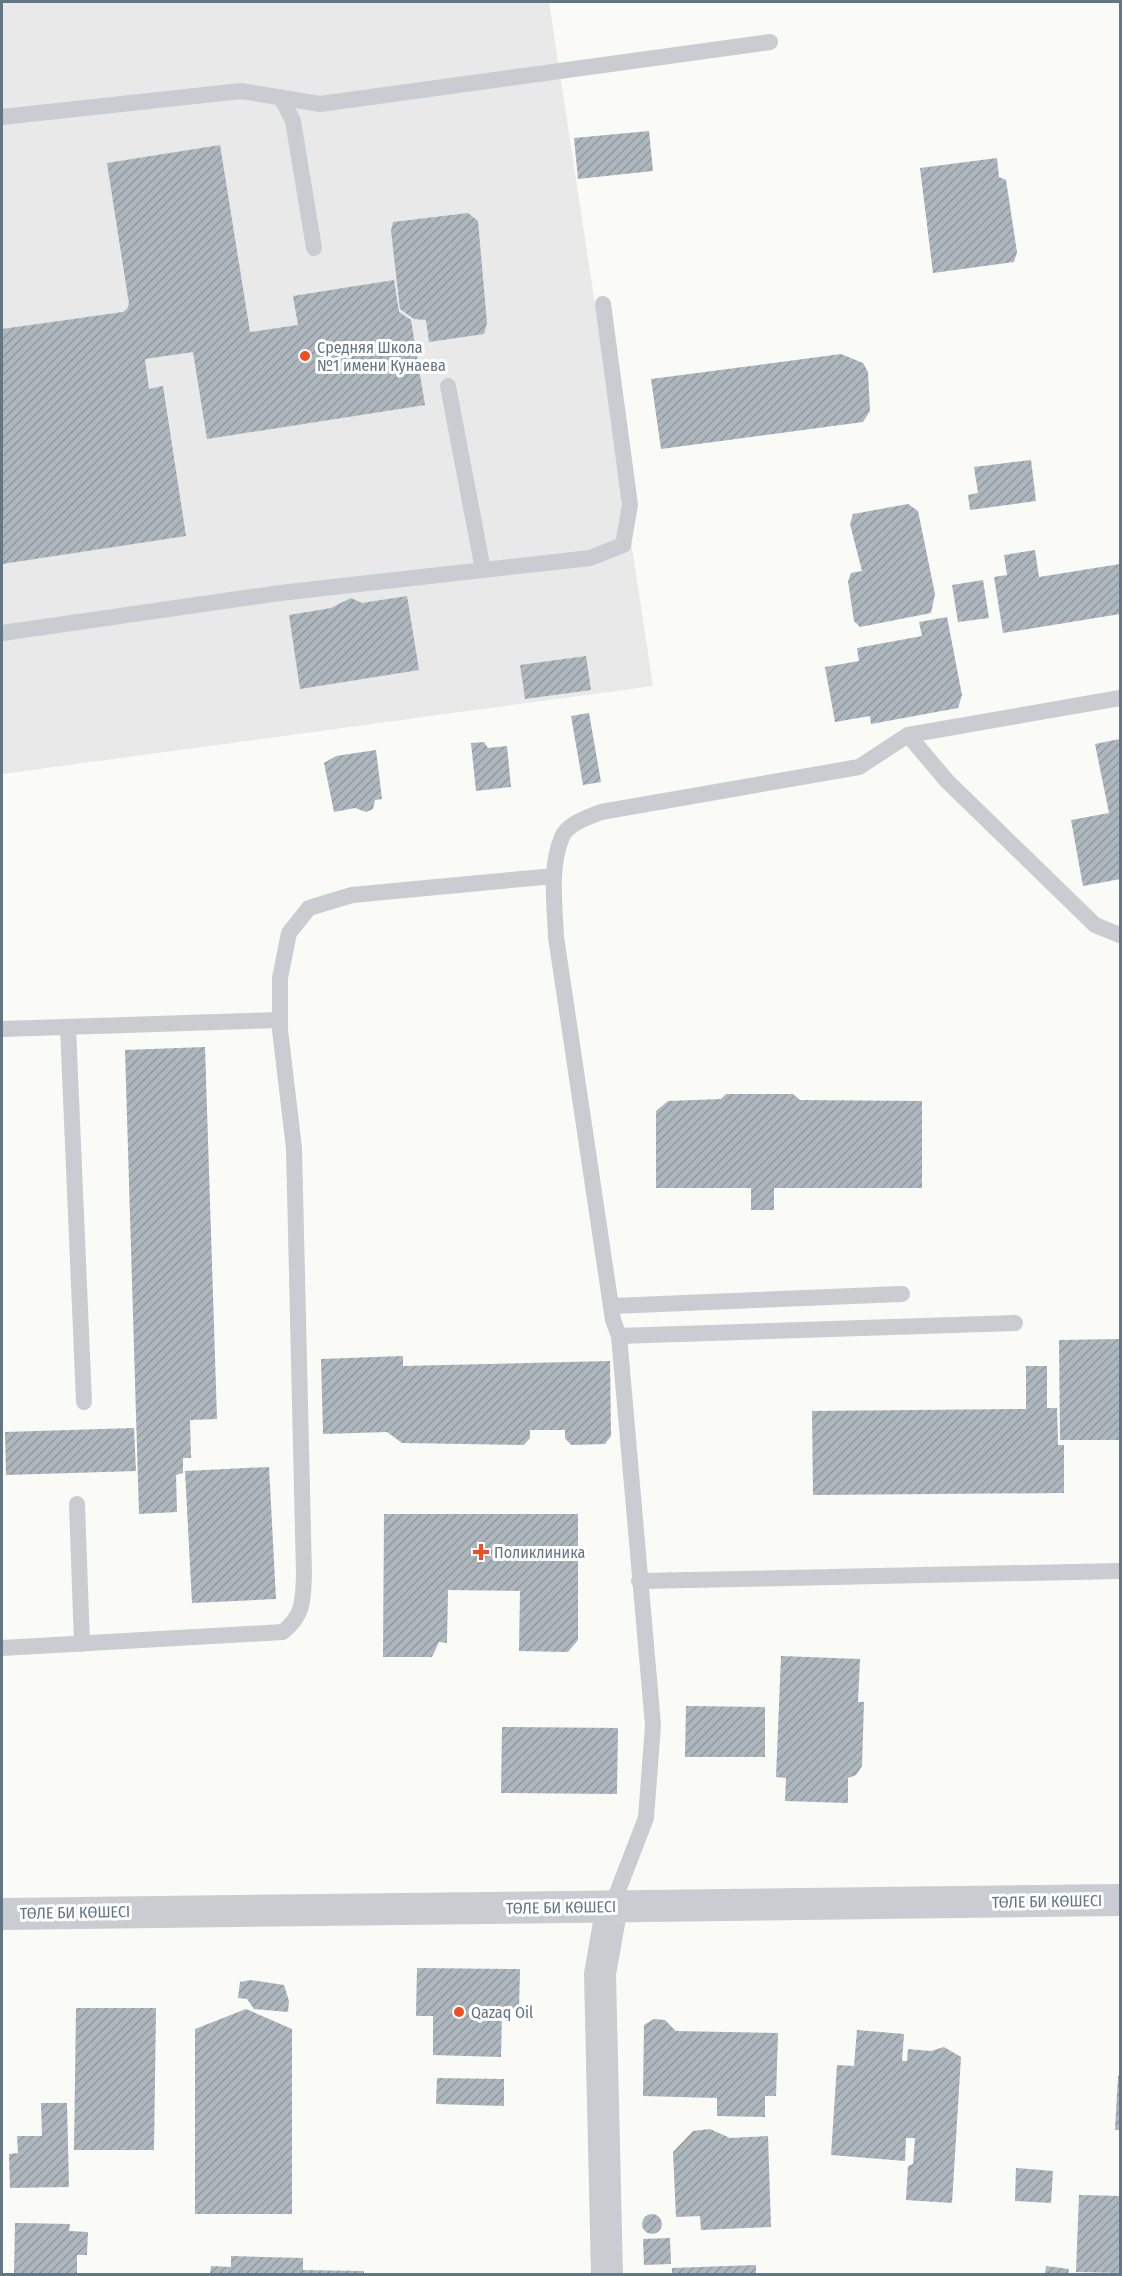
<svg xmlns="http://www.w3.org/2000/svg" width="1122" height="2276" viewBox="0 0 1122 2276" font-family="'Fira Sans Condensed',sans-serif">
<style>
.built{fill:#e8e9e8}
.building{fill:url(#building-hatch)}
.lines{fill:none;stroke-linecap:round;stroke-linejoin:round}
.lane{stroke:#c9cdd1;stroke-width:16}
.street{stroke:#c9cdd1;stroke-width:32}
.poi-dot{fill:#f24c1f;stroke:#fff;stroke-width:2}
.labels{text-anchor:middle;stroke-width:6;stroke-linejoin:round;paint-order:stroke}
.poi-label{font-size:16px;fill:#627685;stroke:#fff;text-anchor:start}
.street-label{font-size:16px;fill:#627685;stroke:#fff}
</style>
<defs>
<pattern id="building-hatch" width="6" height="6" patternUnits="userSpaceOnUse" patternTransform="scale(1.5)"><rect width="6" height="6" fill="#adb7bd"/><path d="M-1 1l2-2M0 6l6-6M5 7l2-2" fill="none" stroke="#90999f"/></pattern>
</defs>
<rect width="100%" height="100%" fill="#fafaf7"/>
<path class="built" d="M2,2H549L653,686L2,774Z"/>
<path class="building" d="M649,131L653,171L578,179L574,138Z
M220,145L250,332L298,325L293,296L394,280L399,312L411,320L425,405L207,439L193,352L145,359L149,389L163,386L186,536L2,564V329L123,312L127,309L129,304L107,163Z
M997,158L999,177L1006,180L1017,252L1014,262L933,273L920,168Z
M468,213L478,221L487,323L484,334L429,342L426,320L414,319L400,309L391,231L393,222Z
M841,354L863,363L868,372L870,411L863,422L661,449L651,379Z
M1031,460L1036,501L970,510L968,495L978,493L974,467Z
M908,504L918,511L935,594L931,613L860,627L854,621L848,581L851,573L862,571L850,524L853,514Z
M1035,550L1039,577L1120,564V614L1003,633L994,577L1007,575L1004,555Z
M983,580L989,618L958,622L952,585Z
M407,596L419,670L300,689L289,615L331,608L351,598L362,603Z
M947,617L962,695L958,708L871,724L870,716L835,722L825,667L859,661L857,648L922,636L919,622Z
M586,656L591,690L525,699L520,665Z
M589,713L601,782L583,785L571,716Z
M1120,739V879L1083,886L1071,820L1109,813L1095,744Z
M484,742L488,748L507,746L511,787L476,791L471,743Z
M376,750L382,799L375,800L373,809L366,812L355,808L334,812L324,763L336,756Z
M205,1047L217,1419L190,1420L191,1458H183V1473L176,1475L177,1512L139,1514L125,1050Z
M726,1094H793L800,1100L922,1101V1188H774V1210H751V1188H656V1111L668,1101L721,1099Z
M1120,1339V1440H1060L1059,1340Z
M403,1356V1366L610,1361L611,1436L605,1444L571,1445L565,1438V1430H530V1438L524,1445L402,1443L387,1432L323,1434L321,1359Z
M1026,1366H1047V1408H1057L1058,1445H1064V1493L813,1495L812,1411L1026,1409Z
M134,1428L136,1471L6,1475L5,1432Z
M269,1467L276,1599L192,1603L185,1471Z
M384,1514H578V1640L568,1652L519,1651L520,1591L448,1590L447,1643L439,1642L432,1657H383Z
M781,1656L860,1659L858,1702H864L862,1766L856,1775L848,1778V1803L785,1801L786,1778L776,1777Z
M686,1706L765,1707V1757H685Z
M502,1727L618,1728L617,1794L501,1793Z
M417,1968L520,1969L519,2012H502L501,2057L433,2055V2016H416Z
M250,1980L284,1985L289,2001L288,2012L254,2009L247,1999L238,1998L240,1982Z
M76,2008H156L154,2150H74Z
M246,2009L292,2029V2214H195V2029Z
M654,2019L665,2020L676,2031L778,2033L776,2096H765V2117L717,2116V2098L643,2096L644,2025Z
M857,2030L904,2034L902,2061H907L908,2049L931,2051L944,2047L961,2057L952,2203L906,2200L908,2166L913,2164L915,2138H906L905,2161L831,2155L837,2065L854,2066Z
M1120,2075V2130H1115L1118,2076Z
M437,2078L504,2079V2106L436,2104Z
M41,2103H67L69,2187L10,2188L9,2154L18,2153L17,2136H42Z
M710,2129L730,2138L768,2136L771,2227L701,2230L700,2216L676,2217L673,2152L693,2131Z
M1016,2168L1053,2171L1051,2203L1015,2201Z
M1079,2195L1120,2196V2273L1076,2272Z
M642 2224a10 10 0 1 1 20 0a10 10 0 1 1-20 0Z
M15,2223L70,2224L69,2231L88,2232L87,2255H77V2274H14Z
M670,2238L671,2264L644,2265L643,2239Z
M231,2256L303,2258V2270L364,2271V2274H210L211,2266L231,2267Z
M756,2265V2274H672V2268Z
M1046,2266L1069,2269L1068,2274H1045Z"/>
<g class="lines">
<path class="lane" d="M281,97L293,121L314,248
M2,117L241,91L320,104L770,42
M448,386L483,570
M2,633L280,593L590,558L623,545L630,505L603,304
M908,735L947,781L1095,925L1120,935
M68,1027L84,1402
M2,1029L280,1020
M612,1306L902,1294
M619,1336L1015,1323
M77,1504L82,1644
M639,1581L1120,1571
M2,1648L283,1632C304,1614 303,1601 304,1574L294,1148L280,1030V978L289,933L309,908L352,895L554,876
M612,1906L646,1818L653,1725L619,1336L613,1320L556,937C555,906 549,867 562,837C567,824 588,817 601,812L859,767L908,735L1120,698"/>
<path class="street" d="M2,1914L1120,1900
M607,2274L600,1974L612,1906"/>
</g>
<g class="poi-dot">
<circle cx="305" cy="356" r="6"/>
<path d="M478 1543h6v6h6v6h-6v6h-6v-6h-6v-6h6z"/>
<circle cx="459" cy="2012" r="6"/>
</g>
<g class="labels">
<g class="poi-label">
<text x="317" y="353">Средняя Школа<tspan x="317" dy="18">№1 имени Кунаева</tspan></text>
<text x="494" y="1558">Поликлиника</text>
<text x="471" y="2018">Qazaq Oil</text>
</g>
<g class="street-label">
<text transform="translate(1047 1901) rotate(-1)" y="6">ТӨЛЕ БИ КӨШЕСІ</text>
<text transform="translate(561 1907) rotate(-1)" y="6">ТӨЛЕ БИ КӨШЕСІ</text>
<text transform="translate(75 1912) rotate(-1)" y="6">ТӨЛЕ БИ КӨШЕСІ</text>
</g>
</g>
<rect width="1122" height="2276" fill="none" stroke="#627685" stroke-width="6"/>
</svg>
